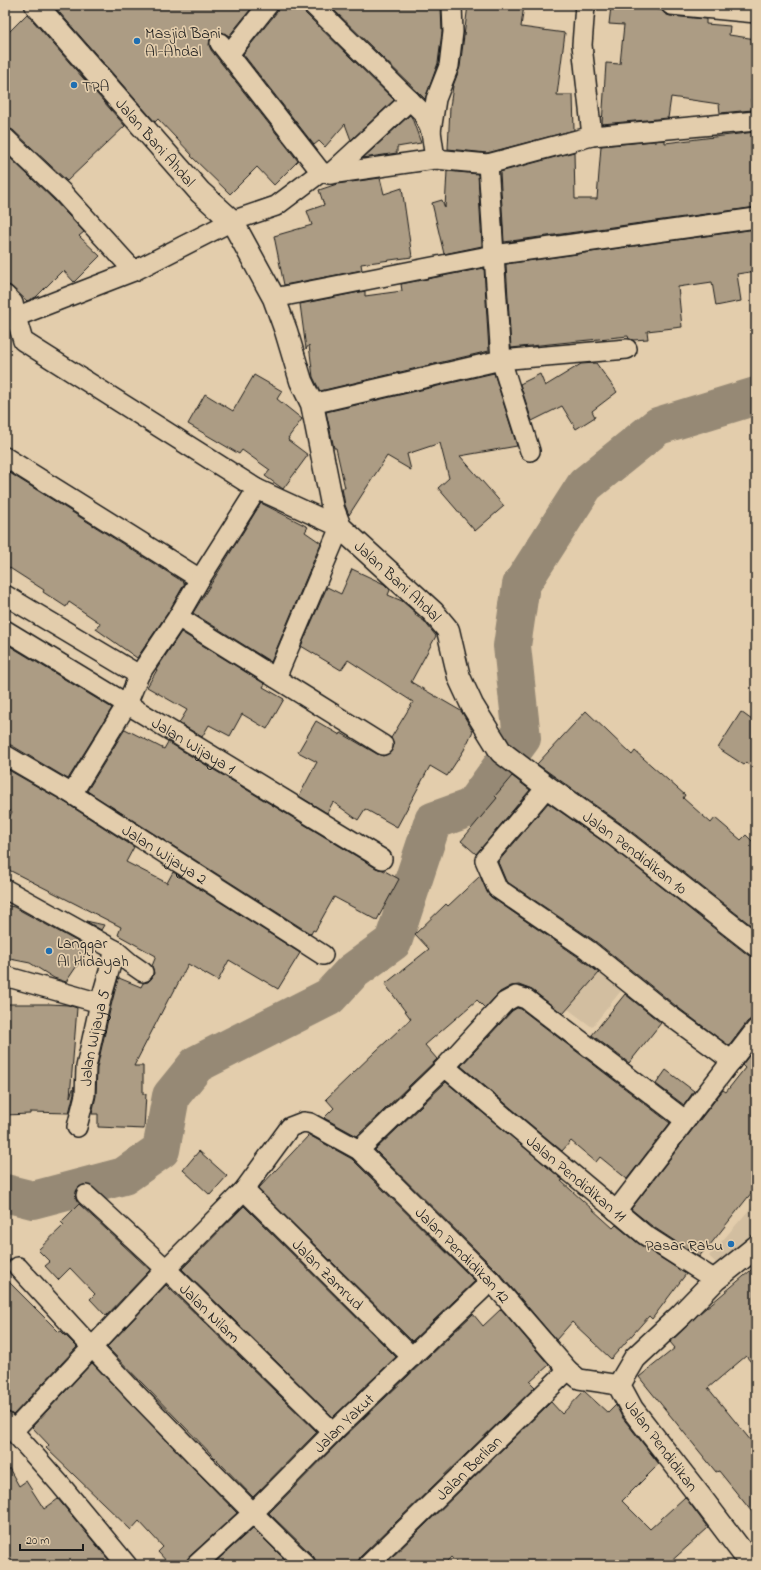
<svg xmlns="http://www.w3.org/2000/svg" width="761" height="1570" viewBox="0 0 761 1570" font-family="'Indie Flower',sans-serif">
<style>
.built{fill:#d2bea0}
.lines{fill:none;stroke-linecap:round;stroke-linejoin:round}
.river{stroke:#968975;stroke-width:38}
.building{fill:#ac9c84;stroke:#1c1c1c}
.minor-casing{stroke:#1c1c1c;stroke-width:22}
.tertiary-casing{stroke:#1c1c1c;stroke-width:25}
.minor{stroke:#e3cdac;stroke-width:19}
.tertiary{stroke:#e3cdac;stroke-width:22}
.poi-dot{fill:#1f6fb2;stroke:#e3cdac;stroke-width:1.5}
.labels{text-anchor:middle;stroke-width:3.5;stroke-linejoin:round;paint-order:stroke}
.poi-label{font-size:16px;fill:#1c1c1c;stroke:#e3cdac;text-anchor:start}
.street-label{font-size:16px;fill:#1c1c1c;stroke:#e3cdac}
</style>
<rect width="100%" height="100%" fill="#e3cdac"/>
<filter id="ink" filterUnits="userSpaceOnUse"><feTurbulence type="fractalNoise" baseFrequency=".025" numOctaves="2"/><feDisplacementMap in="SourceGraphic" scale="8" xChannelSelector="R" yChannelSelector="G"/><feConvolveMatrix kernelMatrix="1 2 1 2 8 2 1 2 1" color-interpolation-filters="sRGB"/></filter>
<g filter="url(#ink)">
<path class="built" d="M579,952L624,987L592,1027L545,992Z
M756,1202V1232L718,1265L709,1256Z"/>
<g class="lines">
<path class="river" d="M5,1193L33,1200L124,1176L161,1150L171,1096L197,1064L329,997L352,972L393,942L433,821L472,807L522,738L512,646L521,585L585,485L658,426L756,396"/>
</g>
<path class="building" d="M53,5H254L229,36L224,33L219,32L214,34L210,39L209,45L211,50L298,161L274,185L257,167L230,194L191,156L192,155L158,119L155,122Z
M279,5H302L305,13L394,100L351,140L345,124L325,147L319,141L314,145L243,54L277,12Z
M337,5H439L441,8L442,32L438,63L425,99L333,9Z
M468,5H524L521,27L565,33L557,95H573L574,130L487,153L448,149L450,107L453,86L460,67Z
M611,6L662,10L665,14L670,16L706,19V24L730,26L729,35L756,39V99H751L752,110L720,113L719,104L671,97L668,118L602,124L606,63L620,64L624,25L609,24Z
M27,14L125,126L67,181L13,130L5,127V36Z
M410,115L412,118L421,143L397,147V153L363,158Z
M755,132L756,207L504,242L500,172L574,152L575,199H597L601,146L665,140V143Z
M5,153L54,200L84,232L79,236L100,256L74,282L63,270L36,297L27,301L12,287L5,284Z
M447,171L478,174L482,246L444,254L432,203L442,200L445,208Z
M380,178L384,194L402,188L412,257L361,264L362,270L284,285L274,236L312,225L307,211L324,205L319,190L337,184Z
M756,229V271L737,274L741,301L716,306L712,282L678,287L682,327L647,331L648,339L633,340L629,339L628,336L511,348L506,264Z
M484,268L489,351L320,391L313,377L309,345L306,349L300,304L365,291V296L402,291L401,284Z
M596,363L617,392L592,411L595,417L576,429L562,406L532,421L520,384L540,374L545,386L581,364Z
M494,373L517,446L460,456L504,506L475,531L438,488L449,478L440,443L407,454L411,470L387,456L349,515L345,505L342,488H345L336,448H334L326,412Z
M254,375L282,391L277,399L302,419L288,438H289L288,440L308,455L283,489L265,476L270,470L242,450L239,454L188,424L205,394L233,411Z
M5,470L185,583L169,611L137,658L96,629L100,623L69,602L66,607L43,592L44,590L5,565Z
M261,503L308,527L305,532L321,543L271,662L193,613Z
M352,569L384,584L390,590L388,595L402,601L416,613L415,615L424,621L436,636L411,682L461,711L473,731L464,750L447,776L430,766L397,827L365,809L358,820L333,802L327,813L299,796L317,762L298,752L316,721L340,735L341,733L377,754L383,756L388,754L392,750L394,745L391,738L413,702L348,660L341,670L301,646L327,587L341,594Z
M181,632L265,684L263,687L284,699L267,729L242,714L230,736L209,725L202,737L179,723L187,710L147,687L157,670H156Z
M5,643L112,708L68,779L11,745L5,744Z
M586,711L632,755L635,751L685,795L683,798L711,823L715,818L741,840L746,835L756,845V929L623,825L537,764Z
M741,712L756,723V769L746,763L744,765L718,748Z
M125,729L164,749L168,742L376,868L383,870L399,879L377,920L334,897L315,931L313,930L311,934L87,791Z
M5,768L66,803L134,847L126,862L167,883L173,872L300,953L278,989L229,960L218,981L188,964L171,997L170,996L134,1066H143V1094H146L144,1129L98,1127V1114H92L96,1096L97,1068L111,1006L118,979L119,978L141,987L143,983L148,982L152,978L154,973L152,966L156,956L118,935L121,927L5,868V826L12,812L5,809Z
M512,776L530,790L476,854L461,841L497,798L495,796Z
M548,803L608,845L748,955L756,957V1018L751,1019L747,1022L729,1046L676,1006L595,941L506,881L498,862Z
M480,876L487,892L491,897L581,959L599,973L563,1014L532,990L519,985L511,986L500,992L485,1008L477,1000L425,1045L437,1059L357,1136L324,1118L334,1108L326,1099L376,1051L411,1019L385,984L429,949L415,934L446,904L448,906Z
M5,905L14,907L89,948L66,982L54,978L30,963L5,958Z
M86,921L104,925L101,930Z
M625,994L661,1023L629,1063L592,1035Z
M5,1004H50L68,1005L77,1008L70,1097L74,1086V1093L69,1113L30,1112V1114L5,1115Z
M517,1008L521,1009L670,1123L627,1179L600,1157L596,1162L571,1141L562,1151L461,1066L512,1011Z
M756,1047V1187L706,1250L705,1249L699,1257L652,1226L631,1209L723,1090L726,1092L745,1068L742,1065Z
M666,1070L694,1091L684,1105L656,1084Z
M446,1082L563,1180L561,1181L613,1228L616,1225L639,1244L686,1274L652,1319L649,1316L611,1359L572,1322L556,1340L499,1273L375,1150Z
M309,1135L352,1159L475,1281L412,1341L258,1189Z
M199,1151L227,1176L210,1195L183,1170Z
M79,1204L150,1270L106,1316L90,1299L95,1294L70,1268L58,1280L45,1266L50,1262L38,1250L64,1225L61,1222Z
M244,1206L396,1357L333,1417L182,1269Z
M756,1266V1368L746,1356L708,1388L756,1447V1517L719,1471L716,1472L639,1377L675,1348L670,1342L700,1313Z
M5,1278L59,1332L61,1331L77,1347L13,1415L5,1411Z
M166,1285L317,1432L253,1497L107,1347Z
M501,1309L549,1365L530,1382L535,1387L360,1557L357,1565H317L314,1557L269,1513L341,1440L473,1314L483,1326Z
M92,1363L237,1513L189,1557L185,1565H170L158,1552L163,1547L139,1521L131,1530L46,1448L49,1445L32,1427Z
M584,1391L608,1413L616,1405L622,1417L659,1464L622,1501L650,1529L685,1497L708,1528L667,1565H459L451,1557L443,1565H384L551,1402L562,1414Z
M5,1461L19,1486L26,1481L44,1509L58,1499L113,1565H12L5,1554Z
M253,1528L290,1565H212Z"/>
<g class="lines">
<defs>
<g id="minor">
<path d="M313,5L422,112L431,131L435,159"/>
<path d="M585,5L582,45L592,136"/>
<path d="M671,5L756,13"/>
<path d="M220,43L321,172"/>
<path d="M229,54L268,5"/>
<path d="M431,131L436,99L449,66L453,32L452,5"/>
<path d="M5,138L62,192L134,271"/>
<path d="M488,164L501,360L530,451"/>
<path d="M330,174L410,100"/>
<path d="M5,295L13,303L16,317L23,341L257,489L340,527L276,678"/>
<path d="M274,298L494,255L756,218"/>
<path d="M5,321L134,271L232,221L276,206L321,172L330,174L435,159L488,164L592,136L756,121"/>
<path d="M312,404L501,360L627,349"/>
<path d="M5,457L200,579"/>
<path d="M5,595L139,675"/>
<path d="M178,617L383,745"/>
<path id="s1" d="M5,630L382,859"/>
<path id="s2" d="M5,755L72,794L323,955"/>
<path d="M547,787L485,860L497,888L588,950L669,1015L732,1061"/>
<path d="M72,794L127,704L139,675L178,617L200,579L257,489"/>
<path d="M5,889L115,950L130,963L143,972"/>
<path d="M5,976L100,1003"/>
<path id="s3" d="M445,1067L645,1235L715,1280"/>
<path id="s4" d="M77,1127L85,1095L86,1067L100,1003L115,950"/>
<path d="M359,1150L445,1067L505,1002L516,996L526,999L685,1120"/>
<path id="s5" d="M244,1190L412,1357"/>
<path id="s6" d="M86,1195L166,1269L333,1432"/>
<path d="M616,1211L756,1029"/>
<path d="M18,1267C111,1370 207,1469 306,1565"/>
<path d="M5,1422L59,1483L127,1565"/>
<path id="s7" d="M14,1430L166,1269L244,1190L290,1127L303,1122L310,1123L359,1150L491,1281L568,1370L579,1379L619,1385"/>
<path id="s8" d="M196,1565L253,1513L333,1432L491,1281"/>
<path id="s9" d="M368,1565L568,1370"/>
</g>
<g id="tertiary">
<path id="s10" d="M36,5L200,192L232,221L274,298L286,331L301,381L312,404L333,509L340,527L433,612L448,630L459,677L472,705L501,752L547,787L615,835L756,945"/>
<path d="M752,1565L702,1499L632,1409L619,1385L635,1358L680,1316L715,1280L756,1247"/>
</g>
</defs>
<use href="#minor" class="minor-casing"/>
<use href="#tertiary" class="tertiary-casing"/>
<use href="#minor" class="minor"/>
<use href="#tertiary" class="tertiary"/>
</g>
</g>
<g class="poi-dot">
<circle cx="137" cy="41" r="4"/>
<circle cx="74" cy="85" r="4"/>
<circle cx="49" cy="951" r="4"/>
<circle cx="731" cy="1244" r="4"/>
</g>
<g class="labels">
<g class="poi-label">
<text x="145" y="38">Masjid Bani<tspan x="145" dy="18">Al-Ahdal</tspan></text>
<text x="82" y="91">TPA</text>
<text x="57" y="948">Langgar<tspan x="57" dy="18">Al Hidayah</tspan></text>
<text x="723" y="1250" text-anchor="end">Pasar Rabu</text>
</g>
<g class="street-label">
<text dy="6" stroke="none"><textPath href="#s10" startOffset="182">Jalan Bani Ahdal</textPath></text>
<text dy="6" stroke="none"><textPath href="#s10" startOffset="698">Jalan Bani Ahdal</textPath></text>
<text dy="6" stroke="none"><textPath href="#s1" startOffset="221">Jalan Wijaya 1</textPath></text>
<text dy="6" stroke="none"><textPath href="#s10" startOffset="1070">Jalan Pendidikan 10</textPath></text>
<text dy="6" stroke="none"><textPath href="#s2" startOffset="188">Jalan Wijaya 2</textPath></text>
<text dy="6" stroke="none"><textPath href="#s4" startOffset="91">Jalan Wijaya 5</textPath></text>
<text dy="6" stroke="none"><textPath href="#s3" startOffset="172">Jalan Pendidikan 11</textPath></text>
<text dy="6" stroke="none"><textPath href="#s7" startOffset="635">Jalan Pendidikan 12</textPath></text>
<text dy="6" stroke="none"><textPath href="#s5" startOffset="119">Jalan Zamrud</textPath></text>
<text dy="6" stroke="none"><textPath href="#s6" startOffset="171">Jalan Nilam</textPath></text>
<text dy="6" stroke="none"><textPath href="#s8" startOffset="205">Jalan Yakut</textPath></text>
<text transform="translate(662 1445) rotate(53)" y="6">Jalan Pendidikan</text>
<text dy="6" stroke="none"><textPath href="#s9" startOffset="140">Jalan Berlian</textPath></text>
</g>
</g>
<rect width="761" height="1570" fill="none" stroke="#e3cdac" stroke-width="20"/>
<rect x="10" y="10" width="741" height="1550" fill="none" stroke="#1c1c1c" stroke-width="1.5" filter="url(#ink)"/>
<path d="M20 1544v6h63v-6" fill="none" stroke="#1c1c1c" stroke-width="2"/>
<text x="26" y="1544" font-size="12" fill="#1c1c1c" stroke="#e3cdac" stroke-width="3" paint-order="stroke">20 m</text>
</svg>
